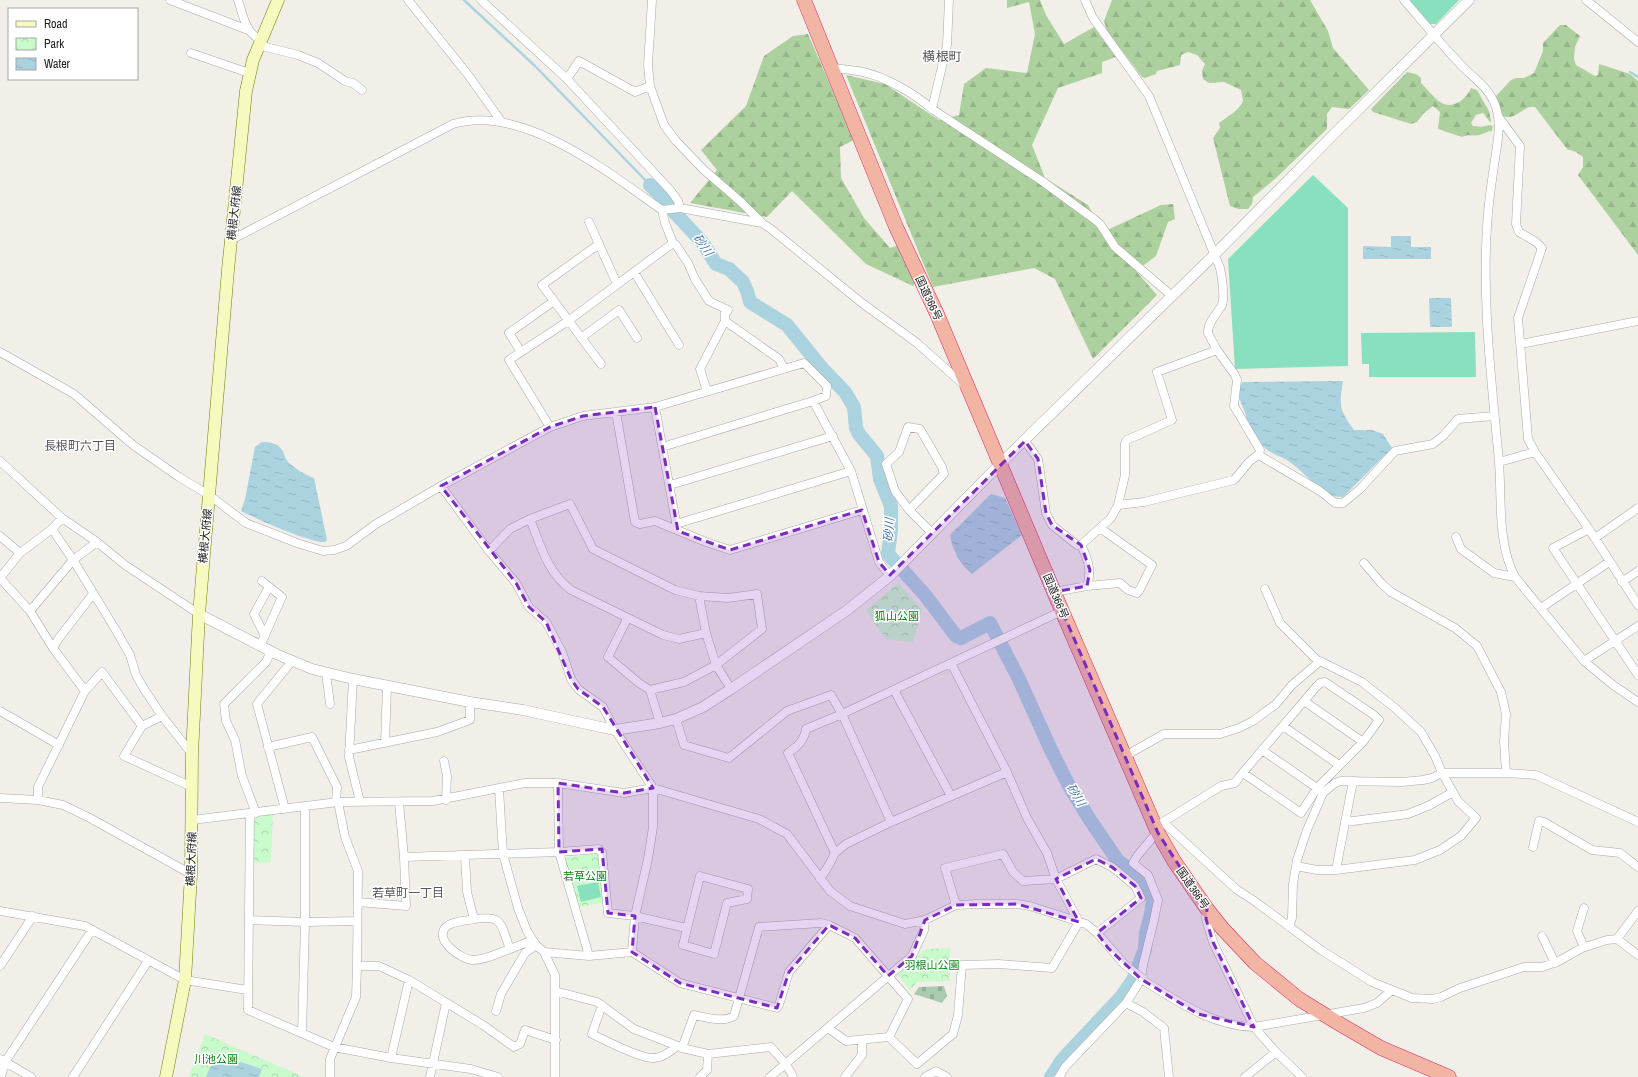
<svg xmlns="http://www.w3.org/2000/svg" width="1638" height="1077" viewBox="0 0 1638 1077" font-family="'Archivo Narrow','Noto Sans JP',sans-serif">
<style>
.forest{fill:url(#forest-firs)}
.cemetery{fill:url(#cemetery-stones)}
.park{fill:url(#park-crowns)}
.pitch{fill:#88e0be}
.water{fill:url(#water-ripples)}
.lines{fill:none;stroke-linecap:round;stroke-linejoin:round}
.stream{stroke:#aad3df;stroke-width:2.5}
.river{stroke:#aad3df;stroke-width:14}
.minor-casing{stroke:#a9a9a9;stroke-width:9}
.tertiary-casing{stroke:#a9a9a9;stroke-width:11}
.secondary-casing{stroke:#707d05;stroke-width:13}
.trunk-casing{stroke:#dc2a67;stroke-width:15}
.minor{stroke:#fff;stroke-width:8}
.tertiary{stroke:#fff;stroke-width:10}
.secondary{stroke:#f7fabf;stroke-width:12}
.trunk{stroke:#f2b4a3;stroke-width:14}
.minor-bridge-casing{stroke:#a9a9a9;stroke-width:9;stroke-linecap:butt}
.minor-bridge{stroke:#fff;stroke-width:8}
.marked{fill:#7b2cbf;fill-opacity:0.2;stroke:#7b2cbf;stroke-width:3;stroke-dasharray:8 5;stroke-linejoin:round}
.labels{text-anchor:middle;stroke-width:3;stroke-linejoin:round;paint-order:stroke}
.street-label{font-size:11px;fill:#222;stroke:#fff}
.park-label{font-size:11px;fill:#0c8416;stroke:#fff}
.water-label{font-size:12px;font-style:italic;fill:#4a7aab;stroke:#fff}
.neighbourhood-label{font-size:12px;fill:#555;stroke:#fff}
.quarter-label{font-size:13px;fill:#555;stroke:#fff}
</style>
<defs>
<pattern id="forest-firs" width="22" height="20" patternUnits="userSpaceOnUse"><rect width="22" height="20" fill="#add19e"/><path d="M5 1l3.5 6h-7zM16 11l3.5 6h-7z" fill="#95b388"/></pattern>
<pattern id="cemetery-stones" width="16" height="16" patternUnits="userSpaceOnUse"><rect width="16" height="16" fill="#aacbaf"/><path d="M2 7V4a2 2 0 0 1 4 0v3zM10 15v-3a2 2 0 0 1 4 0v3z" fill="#92ae96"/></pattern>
<pattern id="park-crowns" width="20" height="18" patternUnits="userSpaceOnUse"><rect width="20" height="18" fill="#c8facc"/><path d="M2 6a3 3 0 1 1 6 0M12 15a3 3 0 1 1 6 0" fill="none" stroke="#acd6af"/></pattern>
<pattern id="water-ripples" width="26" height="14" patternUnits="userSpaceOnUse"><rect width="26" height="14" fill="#aad3df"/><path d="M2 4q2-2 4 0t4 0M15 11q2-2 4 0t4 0" fill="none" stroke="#92b5bf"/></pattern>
</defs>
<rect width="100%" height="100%" fill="#f2efe9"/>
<path class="forest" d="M1007,0H1040L1046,15L1064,44L1094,27L1116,57L1102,62V73L1058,88L1032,145L1045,178L1088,205L1103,232L1161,205L1173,204L1175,219L1168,222L1156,256L1136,271L1157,295L1093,359L1055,279L1034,268L933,287L846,75L885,84L939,120L959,115L964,84L986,68L1027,73L1035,34L1029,2L1007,8Z
M1112,0H1310L1328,31L1333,48L1369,90L1349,109L1332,107L1327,114V129L1275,179L1253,197L1252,204L1248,209H1238L1230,206L1213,138L1220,128L1219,123C1228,116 1239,111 1243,101L1241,90L1224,82L1209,83L1203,79L1202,71L1205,64L1197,55L1188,52L1181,55L1180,65L1157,71L1156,74L1145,78L1142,77L1107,31L1104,21Z
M1560,25H1566L1580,36L1575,47L1574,59L1576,65L1595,76L1598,75L1599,64L1630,74L1638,81V255L1578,175L1583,167V157L1576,152L1567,149L1535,107C1523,105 1516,121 1503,116L1495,97L1511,80L1516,78H1524L1534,73L1543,51V43Z
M808,34L854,140L840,147L841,178L864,218L890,248L899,245L915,282L913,286L866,264L792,191L767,217L690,203L717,170L701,150L746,106L764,56L793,36Z
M1407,72L1416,74L1421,78V83C1427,89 1433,97 1440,102C1452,110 1466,100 1471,88L1477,90L1489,111L1491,121L1490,122L1483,113L1476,115L1471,123L1473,126L1481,127L1489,125L1493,126L1492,131C1487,131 1484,134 1479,135C1472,137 1470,133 1462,137L1438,129L1440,112L1433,106L1423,114L1417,122L1411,124L1373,112L1371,109Z"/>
<path class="cemetery" d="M944,986L947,996L942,1003L914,994L919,987Z"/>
<path class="park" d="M898,583L922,610L913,642L886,639L866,610Z
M273,813L271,862L252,863V817Z
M598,853L605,902L576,908L563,858Z
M950,948V981L917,982L910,990L896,973L913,961L925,949Z
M205,1034L304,1077H189Z"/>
<path class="pitch" d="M1409,0H1459L1436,24H1430Z
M1313,175L1348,208V366L1235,369L1228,259Z
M1475,332L1476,377H1369V364H1362L1361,333Z
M598,882L601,897L581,902L577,886Z"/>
<path class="water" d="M1391,236H1411V247H1431V259H1363V246L1391,247Z
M1429,298H1451L1452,327H1430Z
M1343,381C1339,406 1339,409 1354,430H1372L1383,434L1392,448L1343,497C1323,499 1301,467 1285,459C1277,455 1271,454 1264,447C1256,439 1252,428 1246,418V415L1238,395L1240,385L1243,382Z
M262,442C270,442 278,443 282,450C284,452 284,456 286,459C290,466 307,476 314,478L327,540L325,542C310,543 257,519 241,511L245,499L255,447Z
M991,494L1005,498L1022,535L972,574C960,565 952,549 950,535Z
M222,1058H228L262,1069L259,1077H206C210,1067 212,1062 222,1058Z"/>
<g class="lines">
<path class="stream" d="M464,0L535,66L650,185
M1630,72L1638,77"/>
<path class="river" d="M650,185L670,205L675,213L702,242L716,264L729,269L743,282L747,291L750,302L787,325L821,367L845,392L854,407L856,428L859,434L877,456L880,479L891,506V530L888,554L925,595L956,636L961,638L965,636L990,623L1019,679L1051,750L1068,784L1090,820L1118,861L1143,879L1153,900L1151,914L1146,933L1145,949L1133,980L1121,997L1062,1060L1051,1077"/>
<defs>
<path id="minor" d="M170,0L248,30
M238,0C243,14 245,33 260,39
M408,0L469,76L501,121
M481,0L567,79L671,191L678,201L680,208
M652,0L648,65L650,86L664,125L676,141L704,170L741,202L762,223L771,229L862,303L917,343L965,386
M1085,0L1093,18L1149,96L1220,268C1222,277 1225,297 1222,305C1217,314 1207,323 1208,333L1217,350L1235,375L1237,380L1234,406L1260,450L1259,454L1262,457L1320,491L1335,503H1343L1360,489L1395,451L1433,444L1443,436L1458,419L1494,416
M1404,0C1423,22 1441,44 1461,65C1472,77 1487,86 1494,102C1503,122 1497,144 1494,166C1491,186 1488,207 1487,227C1482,306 1492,384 1499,462C1502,501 1497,542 1515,577L1584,661L1613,685L1638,702
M1586,0L1638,42
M258,45L298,55L318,63L345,81L353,83L362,90
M191,53L249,73
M832,68C842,69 853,70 863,72C886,77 915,94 932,109L1042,181L1094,219L1100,224L1115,247L1172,296
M567,79L579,61L635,92L650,86
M932,109L947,45L949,0
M1498,116L1520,146L1516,224L1519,232L1536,242L1542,248L1518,318L1528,439L1535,452L1589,529L1638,605
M662,210L680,208L762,223
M589,222L617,284
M231,240L453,124C522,103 609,173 662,210L665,223L673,243L676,245L688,263L695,279L709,301L728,310L725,314V321L700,369L707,391
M599,244L542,285L601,364
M634,272L679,345
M725,321L779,359L784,369
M581,338L619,310L637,338
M1521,344L1638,321
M0,352L74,394L133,445L179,477L209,495L246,523L297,543L323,551L334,550L346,546L376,524L441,486L550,427L583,416L655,407L804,363L827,386L826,396L813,401L662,447
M521,352L509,333L554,301
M813,401L851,471L879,562L890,576
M655,407L677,528
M616,412L635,522L640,524L655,521L706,542L730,550L862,510
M550,427L509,360L568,321L673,243
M908,427L920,429L942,467L944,474L909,510L895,491L886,464L899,452Z
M1025,441L1038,459L1046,513L1052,525L1077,545H1081C1088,559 1092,571 1087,586L1054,592
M0,461L62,518L97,542L125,565L199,614
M1499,462L1535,452
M670,485L833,436
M441,486L489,551L516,583L529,607L546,622L562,652L571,679L578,689L603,707L615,730L653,788V827L648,859L635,916L632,952
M1118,505L1125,475V443L1127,440L1172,420L1157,372L1217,350
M909,510L932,533
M62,518L52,529L75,563L117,632L130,655L136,675L144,689L162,716L192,754
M530,519C541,546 547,572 571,590L663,635L679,639L706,633
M676,524L851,471
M52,529L20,553L0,578L30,611L73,560L97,542
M1589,529L1553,548L1638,675
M0,536L20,553
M1456,537L1461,549L1494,573L1515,577
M1595,538L1638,508
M1081,545L1111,518L1118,505L1144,502L1234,480L1249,462L1259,454
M489,551L510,529L530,519L570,504L593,549L675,590L699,596L728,598L757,594L762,629L716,665L684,682L650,690
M1364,563L1381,583L1391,592L1455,628L1477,646L1501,692L1506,714L1504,741L1506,773
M1622,582L1638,571
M1087,586L1120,583L1128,590L1137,593L1139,591L1152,565L1100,528
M1265,589L1280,623L1319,662
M699,596L706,633L716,665L731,689
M1541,608L1609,562
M30,611L53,648
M627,619L608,657L639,683L650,690L660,723
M265,636L254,614L269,587
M260,646L282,597L262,581
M1584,661L1638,626
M951,663L1007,772L1027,818L1047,853L1056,879L1079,922
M326,673L330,704
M353,679L349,757L360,802
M894,690L951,796
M85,691L102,672L142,726
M1304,701L1363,742
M0,711L59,745
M162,716L142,726L124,756L192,787
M676,719L684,745L729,758L787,711L831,695L842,714L891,822
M1283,726L1339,765
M385,743L387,686
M268,747L312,737L337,787L336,802
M349,750L437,732L470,720V702
M1262,750L1317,788
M1125,756L1164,734H1220L1239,728L1253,721L1276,704L1292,685L1320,661L1362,682L1395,708L1421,732L1435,756L1442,773L1458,801L1476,818L1461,836L1440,850L1415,860L1336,870H1317L1296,866
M444,761L447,776L446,800
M558,783L559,852L589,956
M499,789L503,854L518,908L527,931L536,945L544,952L555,975V1077
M0,798L38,800L63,805L88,817L191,874
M38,800V787L85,691L53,648L59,638L93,594
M285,809L257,704L292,661
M250,813L248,1010L334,1047L391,1058
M256,813L242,776L235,740L226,721L224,704L266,662L271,651
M192,820L338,802L433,801L525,783H558L624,793L653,788L759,819L787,834L830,891L850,906L905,924L925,920L956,905L977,904H1017L1030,906L1086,924L1097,933L1125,965
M1163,822L1236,889L1253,900L1321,950L1372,982L1412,998L1433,999L1441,997L1460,988L1524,967H1542L1557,962L1582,948L1607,940L1617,939L1638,955
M1345,822L1408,814L1430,805L1453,792
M1160,824L1221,786L1235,783L1240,776L1316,687L1320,683L1325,682L1374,715L1379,720L1363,742L1317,788L1301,813L1243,773
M1533,847L1539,821L1544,822L1592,850L1620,853L1638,867
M835,853L788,753C798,746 804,741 806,729L842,714L1062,611
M465,856L467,892L474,919C466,921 452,921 446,927C433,940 462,960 473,960C486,960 498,953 510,949C500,923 504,915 474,919
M404,857L559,852L599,849L602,853L608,913L635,916L686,928
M1336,870L1353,781
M700,876L748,889L747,899L727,903L714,954L683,945Z
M820,879L829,865L835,853L846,844L891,822L1007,772
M358,902L406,906L404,857L399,802
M956,905L945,868L1003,854L1013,872L1023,881L1056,879L1096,859L1112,867L1135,886L1141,898L1097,933
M1584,908L1577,931L1584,947
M1207,910L1206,919L1213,942L1254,1027L1276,1052L1302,1077
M0,911L85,926L185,980L247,990
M249,920L305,922L357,921
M1289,927L1292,918L1293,884L1297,860L1307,830L1323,793L1335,783L1341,781L1402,782L1423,780L1432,778L1442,773H1506L1536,775L1638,822
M1542,936L1555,963
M1617,939L1638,911
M510,949L533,940
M544,952L589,956L632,952L680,983L777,1008L779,1005L789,972L829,925
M0,966L33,916
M357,966H379L409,980L483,1025L514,1047L520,1044L525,1030L556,1040
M1141,979C1176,1000 1211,1026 1254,1027L1364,1008L1377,1003L1392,990
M1141,979L1143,965L1154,920L1158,900L1148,875L1133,863L1138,855L1153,837
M409,980L391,1058L471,1069L498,1077
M555,991L597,1002L634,1029L683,1048
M1126,1003L1143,1012L1164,1028L1169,1077
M602,1005L592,1034C604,1040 641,1058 652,1058C660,1059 672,1051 677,1046
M496,1011L501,994L525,953L536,945
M828,1028L846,1041L889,1037L917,1064L953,1034L958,1015L962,965L999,964L1052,968L1079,922
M302,1033L305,922V807
M0,1059L31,1077
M1,1077L5,1062L92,930
M73,1077L148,961
M330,1077V1059L356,997L357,966L358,871L345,837L338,802
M430,1077L446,1003
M700,1077L707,1070L708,1054
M770,1077L912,956L924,930L925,920
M793,1077C789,1066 779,1057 771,1047L708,1054L682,1048L694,1015C705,1017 724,1023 734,1016L759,927L821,923L829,925L855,938L908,999L889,1037
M845,1077L862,1055V1040
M925,1077L936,1071L947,1077
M1059,1077L1065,1067L1126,1003L1142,978
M1245,1077L1276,1052"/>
<path id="tertiary" d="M199,614L276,654L312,669L353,679L470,702L523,710L596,726L615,730L660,723L676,719L703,707L731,689L846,611L890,576L1001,463L1214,255L1338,130L1469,0"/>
<path id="secondary" d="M166,1077L185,980L191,874L192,754L199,614L228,270L246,91L253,60L278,0"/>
<path id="trunk" d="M804,0L896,227L937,314L1062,611L1158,833L1174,861L1207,909L1222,928L1255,963L1299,999L1338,1023L1381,1048L1449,1077"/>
</defs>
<use href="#minor" class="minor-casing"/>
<use href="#tertiary" class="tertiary-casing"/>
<use href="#secondary" class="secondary-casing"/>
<use href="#trunk" class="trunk-casing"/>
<use href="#minor" class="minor"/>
<use href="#tertiary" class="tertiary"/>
<use href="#secondary" class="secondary"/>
<use href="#trunk" class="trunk"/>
<defs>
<path id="minor-bridge" d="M1125,965L1142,978"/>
</defs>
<use href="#minor-bridge" class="minor-bridge-casing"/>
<use href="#minor-bridge" class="minor-bridge"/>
</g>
<path class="marked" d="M655,407L678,531L730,550L862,510L879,562L890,575L1025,441L1038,459L1046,513L1052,525L1081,545L1090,570L1087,586L1054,592L1158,833L1207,909L1206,919L1213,942L1254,1027L1198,1014L1141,979L1108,948L1097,933L1141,898L1135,886L1112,867L1096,859L1056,879L1079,922L1017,904L956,905L925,920L912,956L888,976L855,938L829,925L789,972L777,1008L680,983L632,952L635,916L608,913L602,849L559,852L558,783L624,793L653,788L603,707L578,689L571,679L546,622L529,607L516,583L441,486L550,427L583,416Z"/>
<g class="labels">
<g class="street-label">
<text transform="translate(234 213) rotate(-84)" y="4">横根大府線</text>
<text transform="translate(929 298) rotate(65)" y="4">国道366号</text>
<text transform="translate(205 536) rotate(-85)" y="4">横根大府線</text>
<text transform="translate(1056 596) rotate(67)" y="4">国道366号</text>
<text transform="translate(191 859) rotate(-88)" y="4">横根大府線</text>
<text transform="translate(1193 888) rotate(55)" y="4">国道366号</text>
</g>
<g class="park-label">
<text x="897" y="620">狐山公園</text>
<text x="585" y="880">若草公園</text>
<text x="932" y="969">羽根山公園</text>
<text x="216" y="1063">川池公園</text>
</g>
<g class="water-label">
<text transform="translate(703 245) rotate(54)" y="4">砂川</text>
<text transform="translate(889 530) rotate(-86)" y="4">砂川</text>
<text transform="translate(1076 795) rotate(58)" y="4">砂川</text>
</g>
<g class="neighbourhood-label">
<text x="80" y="450">長根町六丁目</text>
<text x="408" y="897">若草町一丁目</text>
</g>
<g class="quarter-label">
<text x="942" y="61">横根町</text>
</g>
</g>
<rect x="8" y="8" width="130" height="72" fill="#ffffff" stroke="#a7a7a7"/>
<rect x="16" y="21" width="20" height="6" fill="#f7fabf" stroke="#a7a7a7"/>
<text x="44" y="28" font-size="12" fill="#222222">Road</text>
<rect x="16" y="38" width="20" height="12" fill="url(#park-crowns)" stroke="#a7a7a7"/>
<text x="44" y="48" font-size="12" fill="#222222">Park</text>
<rect x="16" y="58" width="20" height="12" fill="url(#water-ripples)" stroke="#a7a7a7"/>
<text x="44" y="68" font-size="12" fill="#222222">Water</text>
</svg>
